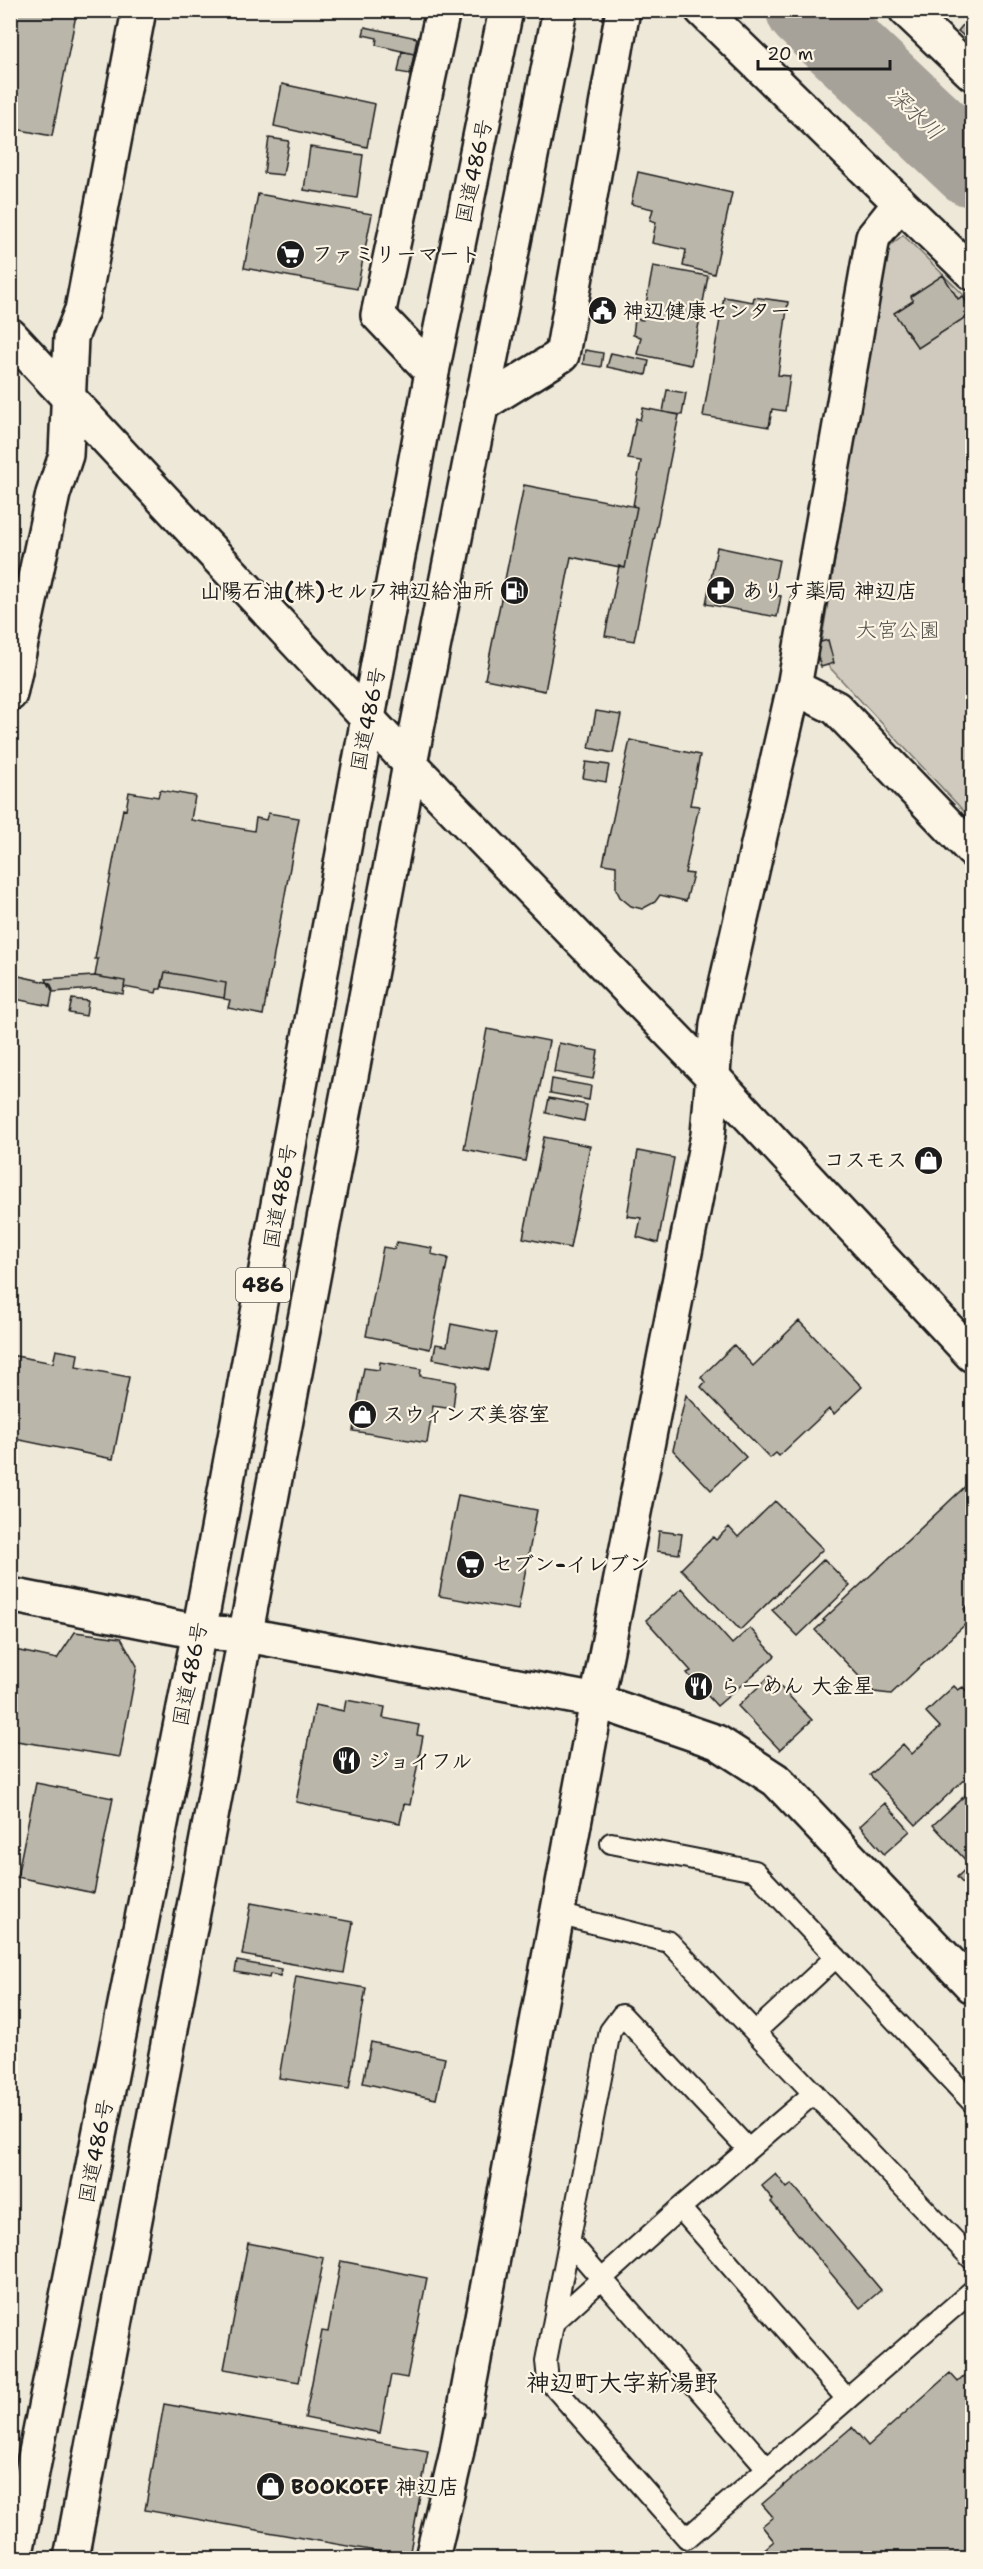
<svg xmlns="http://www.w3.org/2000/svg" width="983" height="2569" viewBox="0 0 983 2569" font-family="'Shantell Sans','Klee One',sans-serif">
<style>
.green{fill:#cfcabd;stroke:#76736c;stroke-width:1.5}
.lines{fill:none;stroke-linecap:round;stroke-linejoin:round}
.river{stroke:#a7a299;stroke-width:80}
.building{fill:#bab6aa;stroke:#1c1c1c;stroke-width:1.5}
.service-casing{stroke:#1c1c1c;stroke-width:24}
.minor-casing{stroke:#1c1c1c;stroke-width:38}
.tertiary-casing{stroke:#1c1c1c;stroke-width:38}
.trunk-casing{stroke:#1c1c1c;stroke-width:38}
.service{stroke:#fcf5e5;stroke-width:20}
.minor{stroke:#fcf5e5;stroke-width:33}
.tertiary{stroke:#fcf5e5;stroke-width:33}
.trunk{stroke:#fcf5e5;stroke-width:33}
.labels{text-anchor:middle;stroke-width:4.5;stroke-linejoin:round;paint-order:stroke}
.shield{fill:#fcf5e5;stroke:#5f5d58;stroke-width:1.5}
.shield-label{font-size:20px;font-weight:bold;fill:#1c1c1c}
.street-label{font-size:21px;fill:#1c1c1c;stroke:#fcf5e5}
.poi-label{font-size:21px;font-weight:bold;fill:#1c1c1c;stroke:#fcf5e5;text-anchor:start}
.park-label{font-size:21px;fill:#52504c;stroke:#fcf5e5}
.water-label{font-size:22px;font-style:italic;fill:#5b5854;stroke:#fcf5e5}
.quarter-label{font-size:24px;font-weight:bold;fill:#1c1c1c;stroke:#fcf5e5}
</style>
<rect width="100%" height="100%" fill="#eee8d9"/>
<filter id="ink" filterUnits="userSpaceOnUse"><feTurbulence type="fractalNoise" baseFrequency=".0167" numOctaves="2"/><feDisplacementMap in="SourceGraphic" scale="12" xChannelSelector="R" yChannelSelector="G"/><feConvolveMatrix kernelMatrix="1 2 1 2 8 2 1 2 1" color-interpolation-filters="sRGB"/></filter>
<g filter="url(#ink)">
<path class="green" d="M903,235L972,303V820L819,656L887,248Z"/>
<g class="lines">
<path class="river" d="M806,10L972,167"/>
</g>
<path class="building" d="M15,10H77L52,136L10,128V34Z
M361,10H384L383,15Z
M972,14V43L958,31Z
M365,27L417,38L414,54L376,45L377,38L363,35Z
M402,51L414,54L410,74L398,72Z
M282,84L375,104L367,147L274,126Z
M269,138L289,141L283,175L264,173Z
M310,147L363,155L357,198L304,190Z
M638,172L732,193L714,274L683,266L686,250L652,243L656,222L650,220L653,209L631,204Z
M258,194L372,214L357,289L244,268Z
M653,266L708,276L691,365L637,354L641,337L633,335L635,319L643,320Z
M943,275L958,299L963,296L972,313L918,348L894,313L913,301L911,296Z
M724,297L753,302L754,297L788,302L778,375L790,376L785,411L772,409L769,427L703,416Z
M585,350L603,353L601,367L583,364Z
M611,353L649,361L646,375L607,367Z
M667,390L686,393L682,415L663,412Z
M643,408L679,415L634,641L605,636L619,566L625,568L637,507L633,506L641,461L628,459L636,418L640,420Z
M524,485L637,507L625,568L571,557L545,691L485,679Z
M717,547L779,560L772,595L781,596L777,617L706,604Z
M828,640L834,663L821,667L814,644Z
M596,711L621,715L613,753L589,748Z
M630,740L700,755L690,805L699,806L685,873L693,874L686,901L660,895L655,902L642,909L631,906L620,897L616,889V866L603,864Z
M586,762L609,765L606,782L583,778Z
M160,790L195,796L191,820L254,831L256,818L266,820L268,813L299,818L263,1015L228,1008L230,1000L224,999L226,983L165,972L161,989H157L156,993L124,987L125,981L95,976L98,959H95L123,809L126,810L129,792L158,797Z
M165,972L226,983L224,998L162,987Z
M10,974L50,983L53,989L50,1006L10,998Z
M94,976L125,981L123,994L95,989L53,992L46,979Z
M72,999L88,1001L86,1016L69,1013Z
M487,1029L549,1041L525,1161L464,1149Z
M559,1043L598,1051L593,1079L554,1072Z
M552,1079L591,1086L589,1100L550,1093Z
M549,1098L587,1105L584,1121L546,1113Z
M544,1137L590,1146L570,1248L523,1238Z
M638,1151L674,1158L658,1243L637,1237L641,1218L627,1216Z
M397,1242L432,1248L431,1254L448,1258L430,1349L366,1336L383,1247L394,1249Z
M799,1321L862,1387L834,1414L829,1409L779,1456L776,1453L770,1458L701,1387L705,1382L701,1377L734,1345L753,1366Z
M451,1324L497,1333L489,1370L433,1359L436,1344L447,1346Z
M56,1350L78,1354L76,1367L129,1377L113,1459L10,1438V1355L53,1363Z
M380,1362L421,1369L420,1376L456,1382L453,1409L433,1406L427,1443L353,1431L364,1368L379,1370Z
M686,1395L746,1457L711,1490L673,1450Z
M972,1480V1601L964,1609L972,1618L891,1694L874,1692L815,1630L825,1621L823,1620Z
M458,1495L537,1510L518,1610L439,1596Z
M775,1501L823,1549L740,1630L681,1569L713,1537L716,1540L729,1527L738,1537Z
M659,1531L682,1534L679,1554L657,1551Z
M824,1559L850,1586L798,1636L772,1610Z
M682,1588L732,1644L750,1628L775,1656L717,1706L687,1673L691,1671L646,1620Z
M75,1632L121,1638L137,1666L120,1757L10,1740V1649L57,1659Z
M770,1676L812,1720L780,1750L738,1706Z
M954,1686L958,1690L963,1687L972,1697V1772L916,1825L870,1775L903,1744L912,1754L940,1727L926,1712Z
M346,1700L385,1707L383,1718L419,1725L417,1735L423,1736L410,1805L404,1804L400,1823L296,1802L315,1705L344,1711Z
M36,1783L113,1798L94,1893L17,1877Z
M972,1789V1893L957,1877L970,1865L933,1825Z
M885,1803L910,1831L884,1854L860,1826Z
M251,1903L353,1922L344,1973L242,1955Z
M237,1961L281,1969L280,1976L270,1974L269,1978L235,1972Z
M296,1976L366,1988L349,2089L279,2078Z
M371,2042L445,2058L436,2099L363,2083Z
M776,2174L787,2188L792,2184L881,2290L860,2308L771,2202L773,2200L762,2186Z
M248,2243L324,2258L299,2382L224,2369Z
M341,2261L427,2278L407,2378L391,2375L380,2433L305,2418L322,2331L328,2332Z
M972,2369V2558H754L774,2541L762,2526L773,2517L762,2504L852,2427L868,2446L950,2373L958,2382Z
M164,2404L428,2451L409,2557L145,2510Z"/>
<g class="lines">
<defs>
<path id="service" d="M611,1843L755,1871L972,2102
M557,1914L669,1942L972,2259
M755,2032L836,1957
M748,2149L622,2015L610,2031L546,2361L548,2380L687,2538L972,2291
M680,2208L847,2399
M569,2241L767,2468
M554,2322L680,2208L814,2093"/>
<path id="minor" d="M702,10L972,273
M906,10L972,73
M432,372L378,315L443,10
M481,405L562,355L623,10
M794,687L836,708L972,850
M10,694L53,494L66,455L71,337L82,310L139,10
M10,1595L199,1632L247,1635L597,1701L717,1742L776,1780L972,1986
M432,2558L456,2456L597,1701L708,1135L717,1024L794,687L873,237L900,203"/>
<path id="tertiary" d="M10,335L410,764L711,1075L972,1355"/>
<path id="trunk" d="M15,2558L199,1632L432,372L506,10
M71,2558L410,764L560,10"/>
</defs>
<use href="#service" class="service-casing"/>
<use href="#minor" class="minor-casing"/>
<use href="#tertiary" class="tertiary-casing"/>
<use href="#trunk" class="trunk-casing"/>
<use href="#service" class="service"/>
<use href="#minor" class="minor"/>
<use href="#tertiary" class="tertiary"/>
<use href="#trunk" class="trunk"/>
</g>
</g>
<defs>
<symbol id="supermarket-disc" viewBox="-11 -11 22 22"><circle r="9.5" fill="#1c1c1c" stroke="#fcf5e5"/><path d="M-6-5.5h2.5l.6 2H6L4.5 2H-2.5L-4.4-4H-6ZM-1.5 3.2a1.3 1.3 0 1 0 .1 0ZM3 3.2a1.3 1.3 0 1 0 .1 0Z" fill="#fff"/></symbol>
<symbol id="civic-disc" viewBox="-11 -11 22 22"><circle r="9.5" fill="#1c1c1c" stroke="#fcf5e5"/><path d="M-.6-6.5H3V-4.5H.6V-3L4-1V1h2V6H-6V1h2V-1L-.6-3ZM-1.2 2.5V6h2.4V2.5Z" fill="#fff"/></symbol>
<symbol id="fuel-disc" viewBox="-11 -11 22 22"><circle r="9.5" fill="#1c1c1c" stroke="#fcf5e5"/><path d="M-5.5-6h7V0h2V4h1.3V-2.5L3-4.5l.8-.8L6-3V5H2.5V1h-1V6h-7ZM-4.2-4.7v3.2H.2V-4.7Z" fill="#fff"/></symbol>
<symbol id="pharmacy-disc" viewBox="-11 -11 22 22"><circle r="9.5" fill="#1c1c1c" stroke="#fcf5e5"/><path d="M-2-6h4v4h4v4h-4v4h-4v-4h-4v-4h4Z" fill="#fff"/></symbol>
<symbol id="shop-disc" viewBox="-11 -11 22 22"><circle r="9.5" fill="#1c1c1c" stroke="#fcf5e5"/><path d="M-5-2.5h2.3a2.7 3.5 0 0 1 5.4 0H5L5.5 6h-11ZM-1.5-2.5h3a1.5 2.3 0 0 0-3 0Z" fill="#fff"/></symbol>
<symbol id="restaurant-disc" viewBox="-11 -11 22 22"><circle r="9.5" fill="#1c1c1c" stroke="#fcf5e5"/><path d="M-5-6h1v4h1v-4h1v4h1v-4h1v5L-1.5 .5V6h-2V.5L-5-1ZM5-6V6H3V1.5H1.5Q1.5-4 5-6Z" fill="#fff"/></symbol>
</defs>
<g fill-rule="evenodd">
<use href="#supermarket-disc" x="274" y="238" width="33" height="33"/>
<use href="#civic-disc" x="586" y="294" width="33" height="33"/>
<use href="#fuel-disc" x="498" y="574" width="33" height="33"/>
<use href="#pharmacy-disc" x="704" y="574" width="33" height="33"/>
<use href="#shop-disc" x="912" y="1144" width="33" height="33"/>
<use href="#shop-disc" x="346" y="1398" width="33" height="33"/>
<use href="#supermarket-disc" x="454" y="1548" width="33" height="33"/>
<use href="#restaurant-disc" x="682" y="1670" width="33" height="33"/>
<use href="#restaurant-disc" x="330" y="1744" width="33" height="33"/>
<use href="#shop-disc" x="254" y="2470" width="33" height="33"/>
</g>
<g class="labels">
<rect class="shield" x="236" y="1268" width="54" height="34" rx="4.5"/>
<g class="shield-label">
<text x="263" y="1292">486</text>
</g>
<g class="street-label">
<text transform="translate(474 171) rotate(-78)" y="7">国道486号</text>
<text transform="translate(368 719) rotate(-79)" y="7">国道486号</text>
<text transform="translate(280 1196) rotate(-80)" y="7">国道486号</text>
<text transform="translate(190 1674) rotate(-79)" y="7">国道486号</text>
<text transform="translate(96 2151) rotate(-79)" y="7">国道486号</text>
</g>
<g class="poi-label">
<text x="312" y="261">ファミリーマート</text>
<text x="623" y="318">神辺健康センター</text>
<text x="494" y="598" text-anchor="end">山陽石油(株)セルフ神辺給油所</text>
<text x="742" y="598">ありす薬局 神辺店</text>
<text x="907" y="1167" text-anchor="end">コスモス</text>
<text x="383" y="1421">スウィンズ美容室</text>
<text x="492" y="1571">セブン-イレブン</text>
<text x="720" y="1693">らーめん 大金星</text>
<text x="368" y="1768">ジョイフル</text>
<text x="291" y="2494">BOOKOFF 神辺店</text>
</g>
<g class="park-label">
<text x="898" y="637">大宮公園</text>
</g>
<g class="water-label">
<text transform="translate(916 113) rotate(43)" y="8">深水川</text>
</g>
<g class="quarter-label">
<text x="622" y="2391">神辺町大字新湯野</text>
</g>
</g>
<rect width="983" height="2569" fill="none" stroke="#fcf5e5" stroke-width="36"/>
<rect x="18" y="18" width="947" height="2533" fill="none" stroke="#1c1c1c" stroke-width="2" filter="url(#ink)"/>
<path d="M758 60v9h132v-9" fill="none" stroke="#1c1c1c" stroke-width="3"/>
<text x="767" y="60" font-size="18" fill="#1c1c1c" stroke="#fcf5e5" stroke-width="4.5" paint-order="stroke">20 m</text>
</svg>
